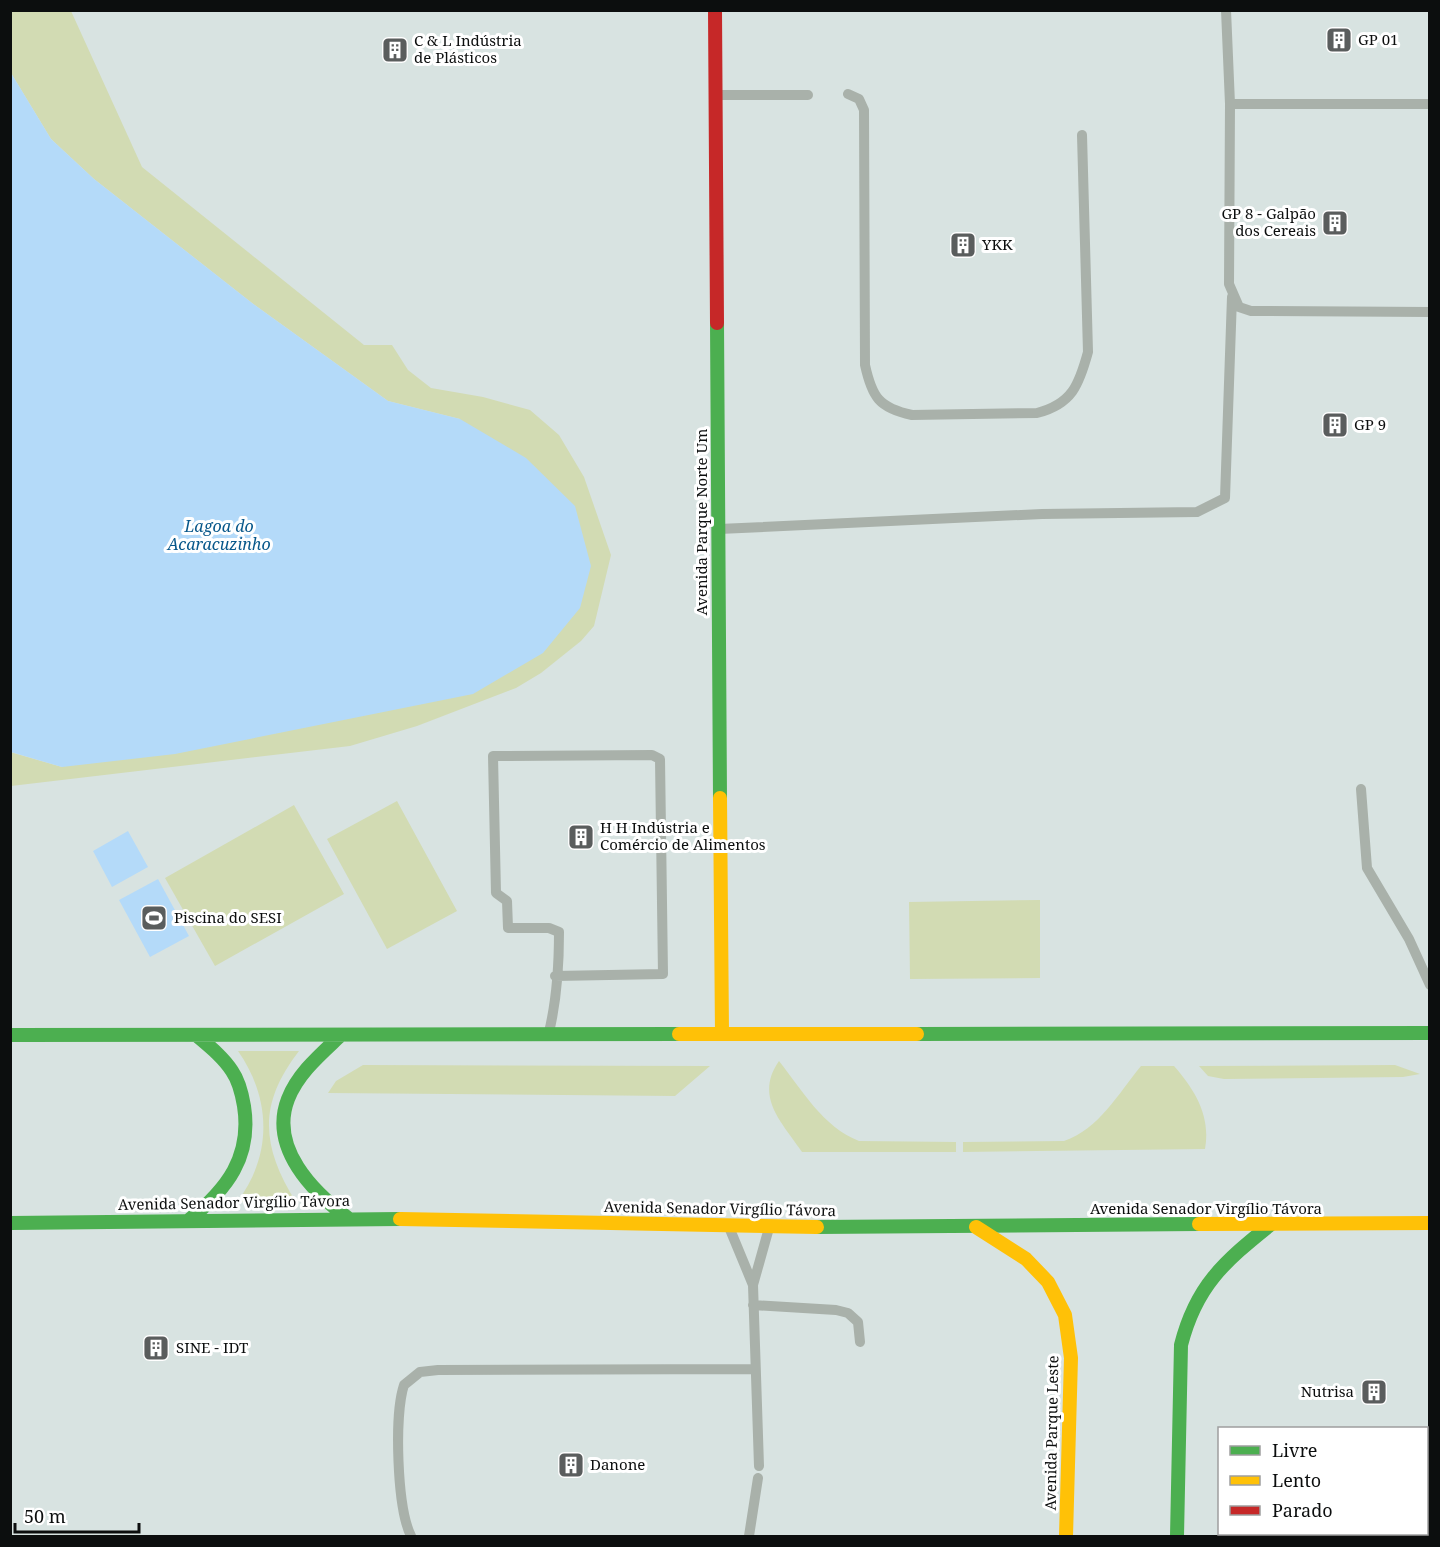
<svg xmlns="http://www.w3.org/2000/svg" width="1440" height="1547" viewBox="0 0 1440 1547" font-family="'Noto Serif',serif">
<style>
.built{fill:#d8e3e1;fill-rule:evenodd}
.green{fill:#d2dbb3}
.water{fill:#b4daf9}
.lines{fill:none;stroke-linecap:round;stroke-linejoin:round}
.lane{stroke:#a9b1aa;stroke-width:10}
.fast{stroke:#4caf50;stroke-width:14}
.slow{stroke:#ffc107;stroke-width:14}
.jam{stroke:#c62828;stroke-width:14}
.labels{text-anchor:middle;stroke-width:6;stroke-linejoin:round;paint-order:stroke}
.poi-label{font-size:15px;fill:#0c0e0e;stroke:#fff;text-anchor:start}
.street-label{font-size:15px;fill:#0c0e0e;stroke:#fff}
.water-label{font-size:16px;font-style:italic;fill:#07578a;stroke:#fff}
</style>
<rect width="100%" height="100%" fill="#ecf0ef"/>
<path class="built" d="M11,11H1429V1536H11ZM1220,1428H1426V1534H1220Z"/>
<path class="green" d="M11,11H71L142,167L364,345H392L408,370L431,388L483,397L530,410L559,435L584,477L611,555L594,626L581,641L541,673L516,688L417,726L350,746L11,786L10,752L62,767L460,419L388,401L252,303L94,179L51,139L11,73Z
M397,801L457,911L387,949L327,839Z
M294,805L344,894L215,966L165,878Z
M1040,900V978L910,979L909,902Z
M238,1051H299C258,1104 261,1146 296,1202H237C273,1155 271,1098 238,1051Z
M779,1061C802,1090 823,1127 859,1141L956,1142V1152H802C782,1122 754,1097 779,1061Z
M363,1065L710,1066L675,1096L328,1093L336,1081Z
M1395,1065L1420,1074L1403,1077L1224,1079L1208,1076L1199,1066Z
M1141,1066H1174C1195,1090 1211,1116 1205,1149L963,1152V1142L1064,1141C1099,1129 1118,1094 1141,1066Z"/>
<path class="water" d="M11,73L51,139L94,179L252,303L388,401L460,419L526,458L575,506L591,566L580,608L543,653L473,694L175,754L62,767L11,752Z
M128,831L148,867L112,887L93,851Z
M158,879L189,936L150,957L119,900Z"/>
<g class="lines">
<path class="lane" d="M1226,10L1230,104L1229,284L1239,307L1251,311L1430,312
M848,94L859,99L864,110L865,365C872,397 879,408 912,415L1037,413C1072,404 1079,385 1088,352L1082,135
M716,95H808
M1230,104H1430
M719,529L1042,514L1197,512L1225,498L1232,297
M1361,789L1367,868L1409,939L1430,985
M549,1032C557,999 559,966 559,932L549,928H508L507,901L496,893L493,756L652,755L660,759L663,974L555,976
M729,1227L753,1285
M753,1305L836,1310L848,1313L858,1322L860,1342
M759,1466L753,1285L769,1228
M411,1536C397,1508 394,1415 404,1385L420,1372L438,1370L755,1369
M749,1536L758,1478"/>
<path class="fast" d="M717,323L720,798
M917,1034L1430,1033
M10,1035L679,1034
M341,1035C321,1054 298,1073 288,1099C269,1148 313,1192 348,1218
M189,1220C227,1189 252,1157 244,1106C242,1094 239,1081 232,1071C223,1057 209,1046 196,1035
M10,1223L400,1219
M817,1227L1199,1224
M1177,1536L1181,1345C1196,1286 1224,1262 1270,1225"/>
<path class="slow" d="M720,798L722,1033
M679,1034H917
M400,1219L817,1227
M1199,1224L1430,1223
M976,1227L1026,1259L1048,1282L1065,1315L1071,1358L1066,1536"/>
<path class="jam" d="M715,10L717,323"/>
</g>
<defs>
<symbol id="building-square" viewBox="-11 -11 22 22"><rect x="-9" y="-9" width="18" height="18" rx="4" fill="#5a5d5d" stroke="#fff"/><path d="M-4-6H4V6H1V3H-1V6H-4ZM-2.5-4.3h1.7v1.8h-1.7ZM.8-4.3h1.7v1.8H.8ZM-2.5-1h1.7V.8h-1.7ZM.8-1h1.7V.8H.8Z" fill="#fff"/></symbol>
<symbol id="stadium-square" viewBox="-11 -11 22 22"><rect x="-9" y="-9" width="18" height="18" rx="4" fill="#5a5d5d" stroke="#fff"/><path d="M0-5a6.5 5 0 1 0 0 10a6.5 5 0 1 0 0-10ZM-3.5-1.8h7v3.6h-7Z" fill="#fff"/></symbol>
</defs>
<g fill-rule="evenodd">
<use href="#building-square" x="1324" y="25" width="30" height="30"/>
<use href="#building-square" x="380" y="35" width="30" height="30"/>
<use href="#building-square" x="1320" y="208" width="30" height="30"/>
<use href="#building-square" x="948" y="230" width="30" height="30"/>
<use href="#building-square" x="1320" y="410" width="30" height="30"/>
<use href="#building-square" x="566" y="822" width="30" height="30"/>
<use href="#stadium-square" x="139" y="903" width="30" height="30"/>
<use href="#building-square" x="141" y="1333" width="30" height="30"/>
<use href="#building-square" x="1359" y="1377" width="30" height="30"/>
<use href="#building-square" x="556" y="1450" width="30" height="30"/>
</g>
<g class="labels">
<g class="poi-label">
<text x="1358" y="45">GP 01</text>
<text x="414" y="46">C &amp; L Indústria<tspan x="414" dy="17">de Plásticos</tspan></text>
<text x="1316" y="219" text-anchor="end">GP 8 - Galpão<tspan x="1316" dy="17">dos Cereais</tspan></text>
<text x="982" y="250">YKK</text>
<text x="1354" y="430">GP 9</text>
<text x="600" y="833">H H Indústria e<tspan x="600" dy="17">Comércio de Alimentos</tspan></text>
<text x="174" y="923">Piscina do SESI</text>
<text x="176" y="1353">SINE - IDT</text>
<text x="1354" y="1397" text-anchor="end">Nutrisa</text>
<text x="590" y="1470">Danone</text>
</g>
<g class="street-label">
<text transform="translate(702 522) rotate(-90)" y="5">Avenida Parque Norte Um</text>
<text transform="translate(234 1203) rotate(-1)" y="5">Avenida Senador Virgílio Távora</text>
<text transform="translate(720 1209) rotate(1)" y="5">Avenida Senador Virgílio Távora</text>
<text x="1206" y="1214">Avenida Senador Virgílio Távora</text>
<text transform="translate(1052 1433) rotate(-89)" y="5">Avenida Parque Leste</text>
</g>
<g class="water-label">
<text x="219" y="532">Lagoa do<tspan x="219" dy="18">Acaracuzinho</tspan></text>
</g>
</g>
<rect width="1440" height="1547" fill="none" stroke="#0c0e0e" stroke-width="24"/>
<rect x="1218" y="1427" width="210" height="108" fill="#ffffff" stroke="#9e9f9f" stroke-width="1.5"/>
<rect x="1230" y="1446" width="30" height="9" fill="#4caf50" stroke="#9e9f9f" stroke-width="1.5"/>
<text x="1272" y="1457" font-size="18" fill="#0c0e0e">Livre</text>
<rect x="1230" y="1476" width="30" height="9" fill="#ffc107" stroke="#9e9f9f" stroke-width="1.5"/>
<text x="1272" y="1487" font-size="18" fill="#0c0e0e">Lento</text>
<rect x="1230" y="1506" width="30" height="9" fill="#c62828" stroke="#9e9f9f" stroke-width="1.5"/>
<text x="1272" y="1517" font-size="18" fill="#0c0e0e">Parado</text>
<path d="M15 1523v9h124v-9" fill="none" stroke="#0c0e0e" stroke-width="3"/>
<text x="24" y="1523" font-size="18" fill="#0c0e0e" stroke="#ffffff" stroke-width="4.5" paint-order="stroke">50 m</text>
</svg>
